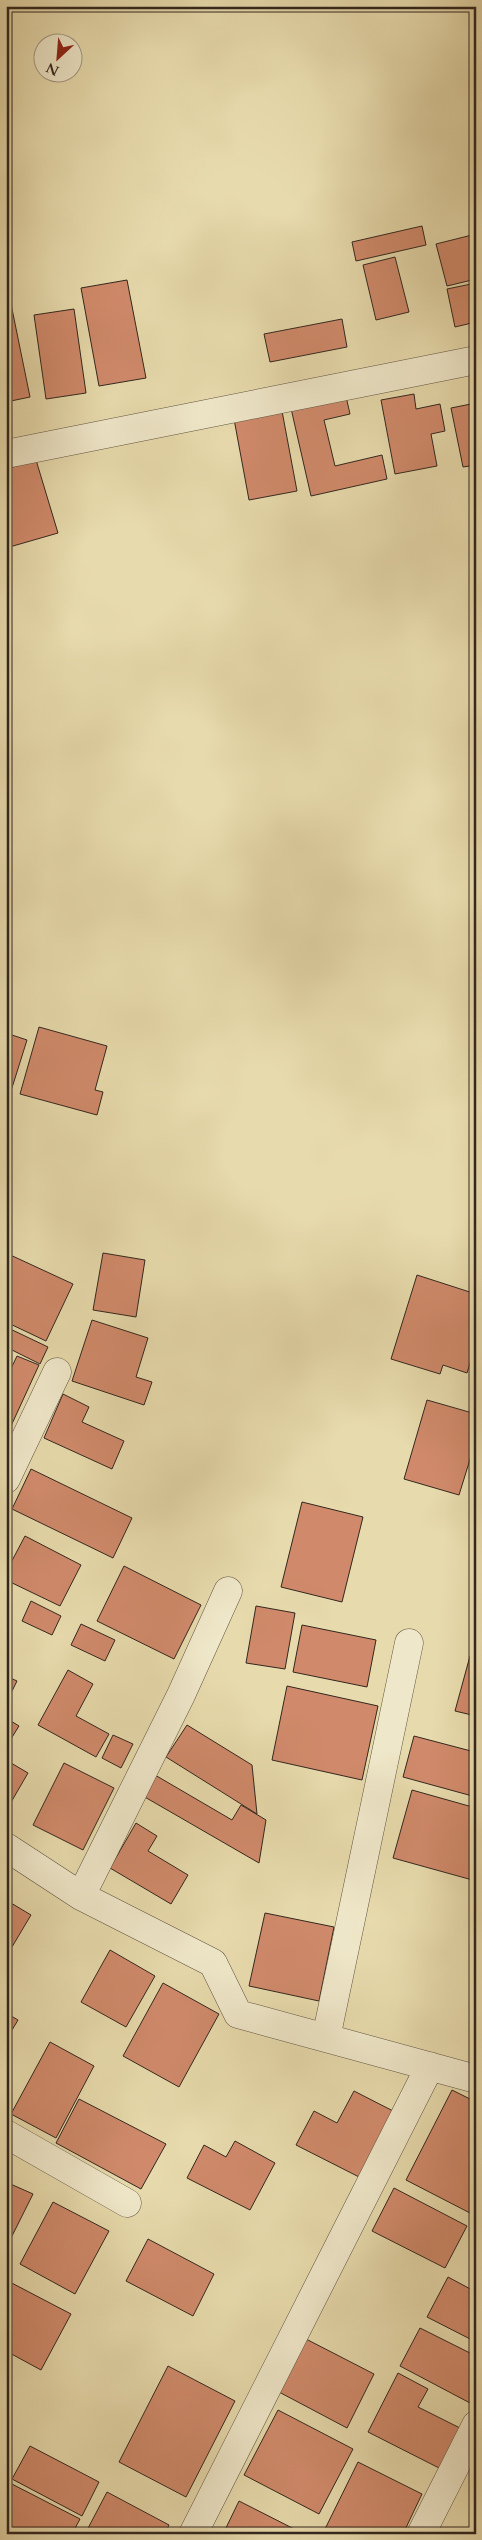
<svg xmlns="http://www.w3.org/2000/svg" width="482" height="2540" viewBox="0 0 482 2540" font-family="Cardo,serif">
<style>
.building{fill:#d08a6b;stroke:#32271e}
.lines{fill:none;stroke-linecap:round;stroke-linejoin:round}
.minor-casing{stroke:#5f5442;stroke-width:29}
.minor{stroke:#efe7c9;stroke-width:28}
</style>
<rect width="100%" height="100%" fill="#e7daac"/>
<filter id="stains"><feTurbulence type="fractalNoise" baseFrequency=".004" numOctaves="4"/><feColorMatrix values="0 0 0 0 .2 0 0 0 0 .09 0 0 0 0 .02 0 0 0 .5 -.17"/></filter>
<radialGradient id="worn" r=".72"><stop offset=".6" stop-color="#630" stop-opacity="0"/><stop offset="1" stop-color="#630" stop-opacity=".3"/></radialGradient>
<path class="building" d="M422,226L426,245L356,261L352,242Z
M476,234V279L447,286L436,244Z
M395,257L409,312L376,320L363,265Z
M127,280L146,378L99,386L81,288Z
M476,283V322L455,327L447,289Z
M11,304L30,397L6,402V306Z
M74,309L86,393L46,399L34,315Z
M342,319L347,347L270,362L264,334Z
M345,392L350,414L324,420L335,466L382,455L387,479L311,496L290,404Z
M414,394L416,409L440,404L445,431L431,434L437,466L395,474L381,400Z
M476,403V465L463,467L451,408Z
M282,411L297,491L249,500L234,419Z
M36,460L58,533L6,548V469Z
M39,1027L107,1046L95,1090L103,1092L97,1115L20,1094Z
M6,1033L27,1040L11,1091L6,1089Z
M6,1253L73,1284L46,1341L6,1322Z
M103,1253L145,1260L136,1317L93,1310Z
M417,1275L476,1294V1344L467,1373L443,1365L440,1374L391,1359Z
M92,1320L148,1338L136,1377L152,1382L144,1405L72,1381Z
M6,1327L48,1347L40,1364L6,1347Z
M17,1356L39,1365L11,1426L6,1424V1379Z
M63,1394L89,1407L82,1422L124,1441L112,1469L44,1438Z
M427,1400L476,1414V1440L459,1495L404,1479Z
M31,1469L132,1518L113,1558L12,1509Z
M302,1502L363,1517L342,1602L281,1587Z
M25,1536L81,1565L60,1606L6,1580V1572Z
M124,1566L201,1605L174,1659L97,1621Z
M31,1601L61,1616L52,1635L22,1621Z
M256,1606L295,1613L285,1669L246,1663Z
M81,1624L115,1640L105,1661L71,1645Z
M302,1625L376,1640L367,1687L293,1672Z
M470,1656L476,1657V1716L455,1711Z
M68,1670L93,1684L76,1716L109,1734L96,1757L38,1725Z
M6,1676L17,1681L6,1703Z
M287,1686L378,1706L362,1780L272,1760Z
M6,1718L19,1726L6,1747Z
M187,1725L252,1765L257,1814L166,1757Z
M113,1735L133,1744L121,1768L102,1758Z
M414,1736L471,1751L476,1736V1797L403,1777Z
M6,1760L28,1773L10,1804L6,1802Z
M64,1763L114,1788L83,1850L33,1825Z
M155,1775L232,1820L241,1805L266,1820L259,1863L143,1796Z
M412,1790L476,1808V1881L393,1858Z
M136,1823L157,1836L148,1851L188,1875L171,1904L110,1868Z
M6,1900L31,1915L6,1957Z
M265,1913L334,1927L319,2001L249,1986Z
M110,1950L155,1976L126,2027L81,2002Z
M163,1983L219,2014L179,2087L123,2056Z
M6,2013L18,2020L6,2040Z
M50,2042L94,2066L56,2138L11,2114Z
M452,2090L476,2102V2202L470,2213L406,2180Z
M354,2091L399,2114L365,2180L296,2145L314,2111L337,2123Z
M79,2099L166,2144L141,2189L56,2143Z
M235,2141L275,2163L250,2210L187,2178L204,2145L226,2157Z
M6,2182L33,2194L6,2248Z
M394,2188L467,2226L445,2268L372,2231Z
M53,2202L109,2231L75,2294L20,2264Z
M148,2239L214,2274L193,2316L126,2281Z
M448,2277L476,2292V2342L427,2317Z
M6,2280L71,2314L41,2370L6,2351Z
M420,2328L476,2356V2392L470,2403L400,2366Z
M306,2339L374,2374L347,2428L279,2392Z
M6,2364L12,2367L6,2378Z
M168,2366L235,2401L186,2497L119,2462Z
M398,2373L428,2389L418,2407L462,2429L441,2469L368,2432Z
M278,2410L353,2449L319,2514L244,2475Z
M30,2446L99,2482L82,2516L12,2479Z
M358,2462L422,2494L403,2534H335L325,2529Z
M6,2481L80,2519L72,2534H16L6,2529Z
M107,2492L169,2525L165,2534H85Z
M239,2501L304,2534H223Z"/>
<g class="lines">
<defs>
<path id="minor" d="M6,454L476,360
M6,1479L57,1372
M6,1847L81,1896L213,1963L238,2014L476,2079
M81,1896L181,1695L228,1591
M326,2038L409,1643
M6,2134L127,2203
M193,2534L430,2066
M421,2534L476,2425"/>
</defs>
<use href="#minor" class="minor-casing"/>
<use href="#minor" class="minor"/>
</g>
<rect width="482" height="2540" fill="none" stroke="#e7daac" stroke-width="25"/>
<rect x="8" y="8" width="467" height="2525" fill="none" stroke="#32271e" stroke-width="2.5"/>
<rect x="12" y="12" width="457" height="2515" fill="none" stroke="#32271e"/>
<g transform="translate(58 58) rotate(206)"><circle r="24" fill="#efe7c9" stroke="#a39a85"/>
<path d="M0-4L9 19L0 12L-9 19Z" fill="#8f2418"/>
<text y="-8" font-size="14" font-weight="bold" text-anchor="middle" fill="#32271e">N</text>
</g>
<rect width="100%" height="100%" filter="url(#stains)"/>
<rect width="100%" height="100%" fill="url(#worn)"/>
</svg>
